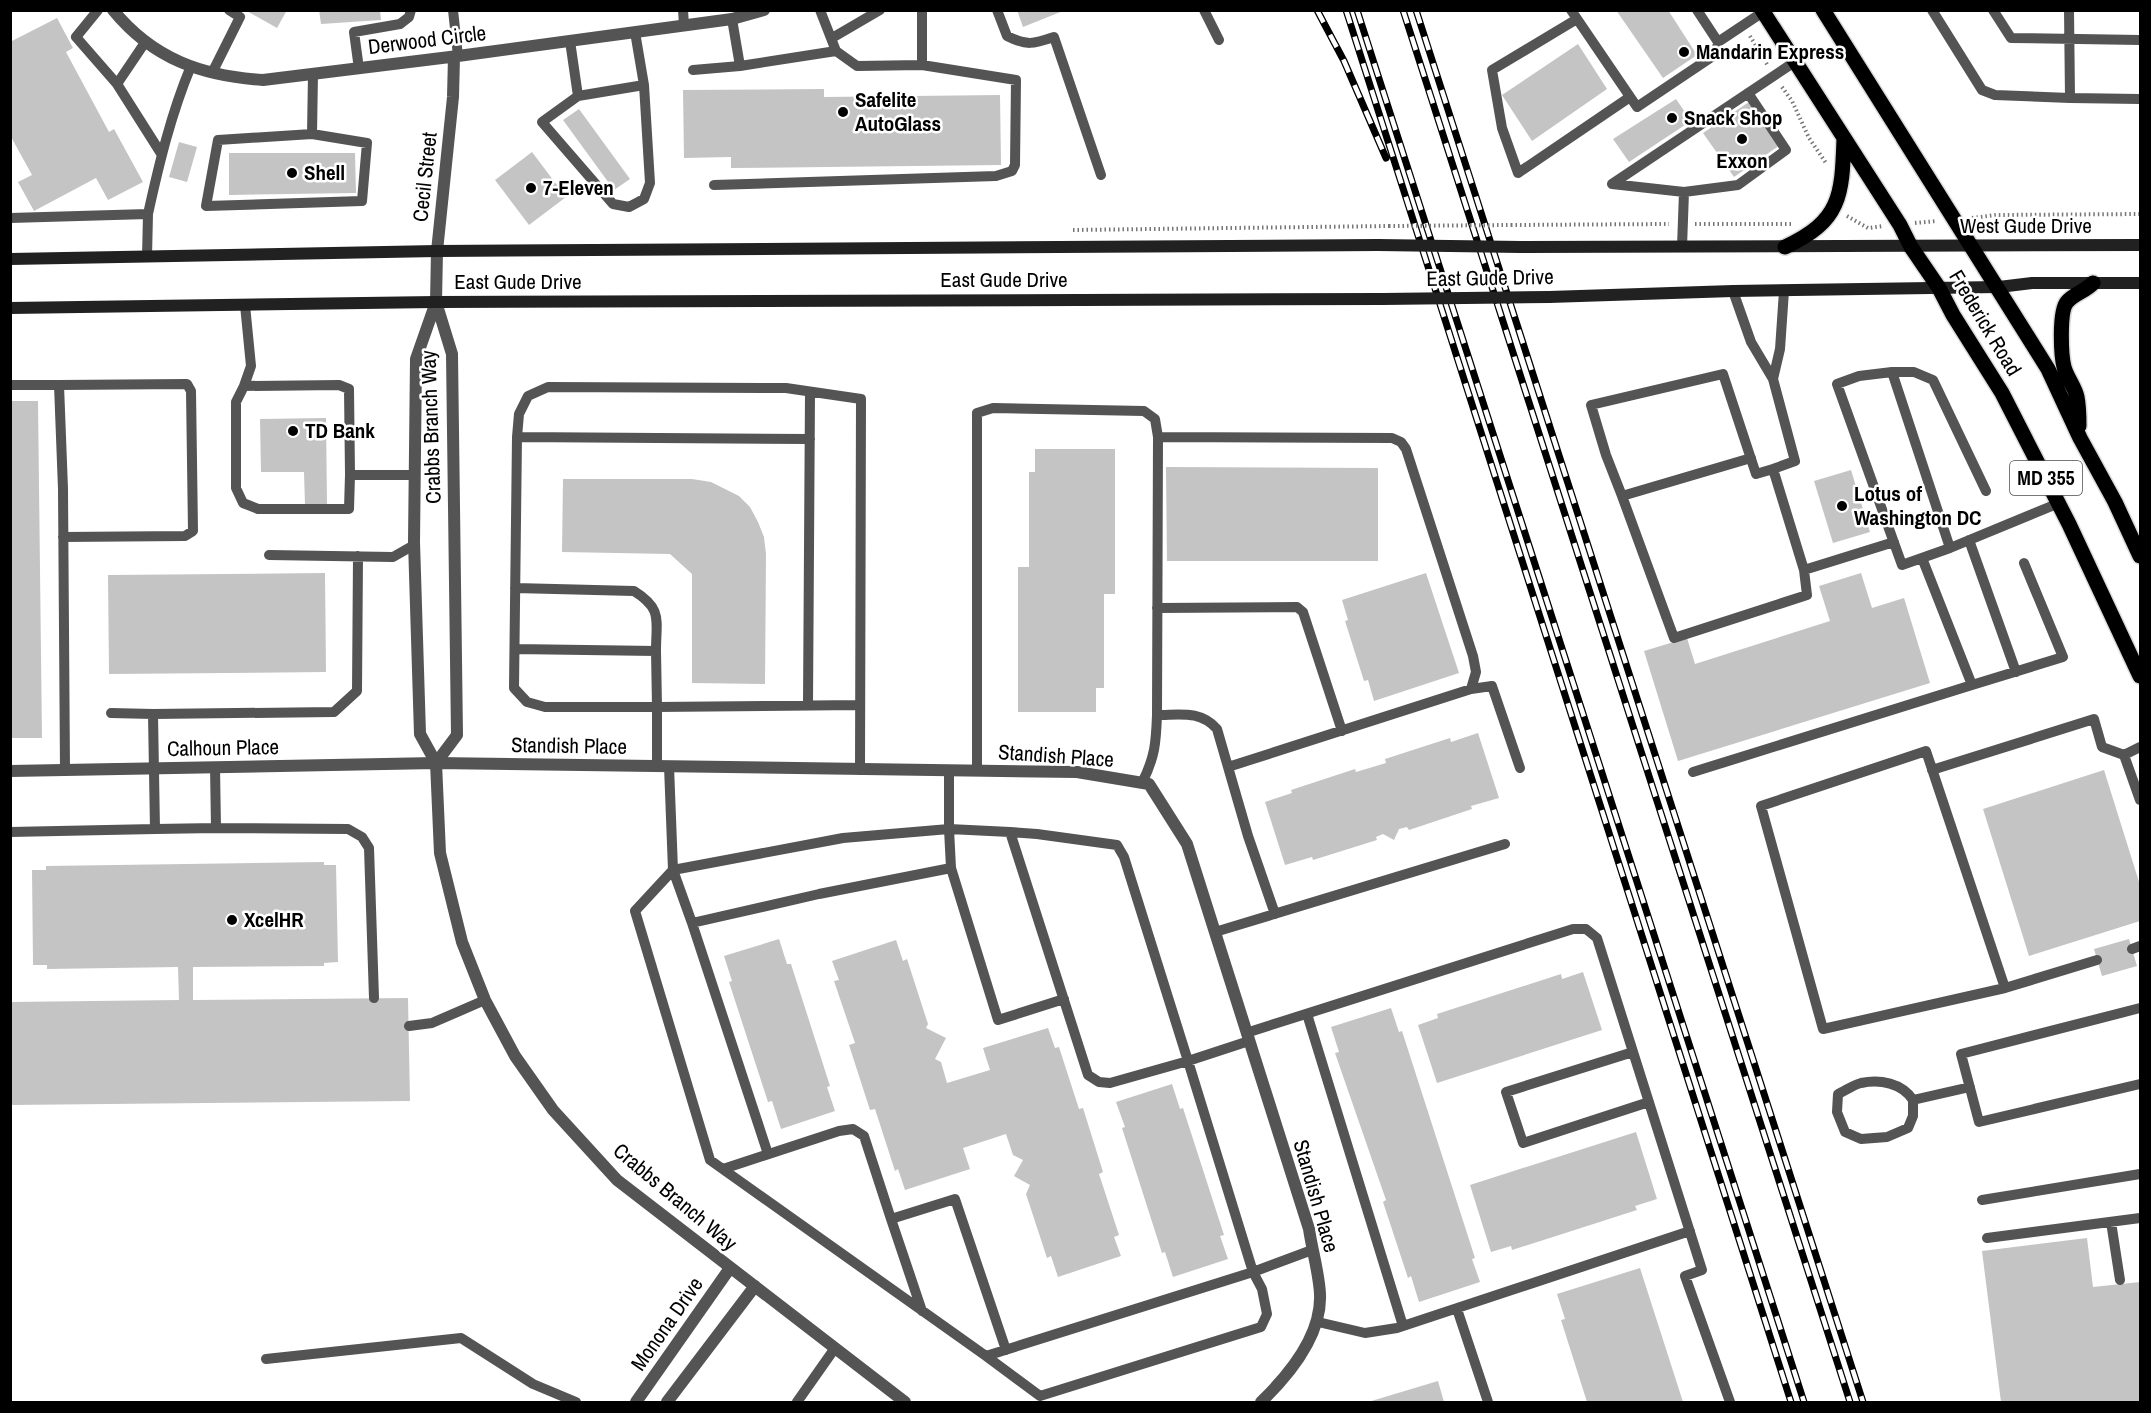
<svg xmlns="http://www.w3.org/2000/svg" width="2151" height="1413" viewBox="0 0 2151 1413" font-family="'Archivo Narrow',sans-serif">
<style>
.building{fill:#c4c4c4}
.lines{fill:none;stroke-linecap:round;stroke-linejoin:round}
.primary-casing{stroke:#dbdbdb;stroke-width:18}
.path{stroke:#767676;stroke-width:4;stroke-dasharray:1.5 3;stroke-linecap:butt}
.service{stroke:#545454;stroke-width:10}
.minor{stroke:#545454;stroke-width:12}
.tertiary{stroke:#545454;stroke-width:12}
.secondary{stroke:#212121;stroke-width:12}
.primary{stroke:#000;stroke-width:15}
.rail-casing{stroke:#000;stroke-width:7}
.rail{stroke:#fff;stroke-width:4.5;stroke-dasharray:14;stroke-linecap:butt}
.path-bridge{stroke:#767676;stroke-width:4;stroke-dasharray:1.5 3;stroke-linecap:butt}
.secondary-bridge{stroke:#212121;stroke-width:12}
.poi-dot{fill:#000;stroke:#fff;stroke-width:2}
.labels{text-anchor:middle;stroke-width:5;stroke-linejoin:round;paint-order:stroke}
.shield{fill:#fff;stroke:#4c4c4c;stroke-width:1.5}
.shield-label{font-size:20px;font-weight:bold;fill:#000}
.street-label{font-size:21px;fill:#000;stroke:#fff}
.poi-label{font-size:21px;font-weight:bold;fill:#000;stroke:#fff;text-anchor:start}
</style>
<rect width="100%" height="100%" fill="#fff"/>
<path class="building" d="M245,10H287L277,28Z
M319,10H380L381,20L321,24Z
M1017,10H1063V11L1023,27Z
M1616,10H1668L1697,55L1663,78Z
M57,18L73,48L66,52L109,132L114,129L143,182L108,200L96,178L34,211L18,182L32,175L10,135V42Z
M1578,44L1607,89L1532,141L1502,95Z
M824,89V97L1000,95L1001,165L731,168V157L684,158L683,90Z
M1676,99L1691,121L1629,162L1613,139Z
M1749,102L1780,145L1734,177L1703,133Z
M579,109L630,179L614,190L563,120Z
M179,142L197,147L187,182L169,177Z
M532,152L566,197L529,225L495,180Z
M229,153H355L356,193L229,195Z
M10,401H38L42,738H10Z
M326,418L327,504L305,505L304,472H261L260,419Z
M1035,449H1115V594H1104V688H1096V712H1018V567H1029V472H1035Z
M1166,467L1378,468V561H1167Z
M1851,470L1870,532L1833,543L1814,481Z
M563,479H692L711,482L739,496L750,507L758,522L764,537L766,554L765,684L692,683V574L670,554L562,552Z
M325,573L326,672L109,674L108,575Z
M1426,573L1459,673L1374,701L1368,680L1364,681L1345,621L1348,620L1342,600Z
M1861,573L1872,608L1904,598L1930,683L1678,761L1644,651L1687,638L1695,664L1830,621L1819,586Z
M1478,733L1499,798L1471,806L1472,809L1409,830L1407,827L1399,829L1394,840L1383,834L1376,837L1377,840L1313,860L1312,857L1285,865L1265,802L1292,793L1291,790L1355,769L1356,772L1386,763L1385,759L1450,738L1451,742Z
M2104,770L2140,885V921L2029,956L1983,809Z
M324,862V865H336L338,962L324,963V966L193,967V1000L408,998L410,1101L10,1105V1002L179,1000L178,967L47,969V965H33L32,870H46V866Z
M779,939L787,964H791L830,1086L827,1087L835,1111L781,1129L772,1101L768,1102L729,982L732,981L724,956Z
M2129,939L2137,966L2102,976L2094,949Z
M896,940L903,961L907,959L928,1024L926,1028L946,1038L935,1059L941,1062L947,1083L990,1070L983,1048L1048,1028L1055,1048L1059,1047L1079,1109L1083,1108L1103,1172L1099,1174L1119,1235L1114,1237L1121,1256L1058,1277L1051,1256L1047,1258L1026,1194L1030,1185L1014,1176L1023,1160L1013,1155L1006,1134L963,1148L970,1169L905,1190L898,1169L895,1171L875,1109L870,1110L849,1045L855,1043L834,981L839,980L832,961Z
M1583,972L1602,1030L1437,1083L1418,1025L1438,1018L1437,1014L1561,974L1562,979Z
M1391,1008L1399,1032L1402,1031L1475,1258L1472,1259L1480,1282L1419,1302L1411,1276L1408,1278L1383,1202L1386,1200L1335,1053L1339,1052L1331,1027Z
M1172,1084L1180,1109L1183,1108L1224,1235L1220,1236L1228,1259L1173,1277L1165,1252L1162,1253L1122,1128L1125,1127L1116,1102Z
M1636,1132L1657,1199L1635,1206L1637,1210L1512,1250L1511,1246L1491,1252L1470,1185Z
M2087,1238L2093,1287L2140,1282V1402H2001L1982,1251Z
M1640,1268L1683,1402H1587L1561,1320L1565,1319L1557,1294Z
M1438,1381L1444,1402H1368Z"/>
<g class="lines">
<defs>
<path id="primary" d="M1762,10L1900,225L1911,247L1939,288L1953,315L2002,393L2069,524L2140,676
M1823,10L2048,369L2080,438L2115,502L2140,556
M1785,247C1841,221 1842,196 1844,139
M2079,426C2079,416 2079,407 2077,397C2075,387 2067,378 2064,367C2061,355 2059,311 2067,302C2073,294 2086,291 2093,283"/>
</defs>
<use href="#primary" class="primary-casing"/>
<path class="path" d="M1750,36L1768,66
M1782,87L1792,101L1809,138L1826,163
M1847,216L1868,228L1884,226
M1972,218L1996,215L2140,214
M1915,223L1937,221
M1695,224H1792
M1511,225L1669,224
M1073,230L1389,226"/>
<path class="service" d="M98,10L76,37L117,84
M453,10L458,56
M683,10L684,25
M997,10L1007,36C1027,46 1033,44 1054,37L1101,175
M1204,10L1219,40
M1571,10L1637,107L1716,54L1718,42
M1697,10L1718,42L1763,12
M1932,10L1982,90L1995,95L2070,98
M1993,10L2011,38L2140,40
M2069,10L2070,98L2140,99
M732,19L740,66
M1577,19L1492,70L1502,128L1518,173L1630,97
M832,38L880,10
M146,41L117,84L162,155
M570,41L578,96L542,122L613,204L629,207L644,199L650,183L644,85L635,32
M922,65V10
M359,69L354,32L400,24L409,17L411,10
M693,70L740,66L836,51
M212,73L240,17L229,10
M578,96L644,85
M312,134L218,140L206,206L362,201L367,143L312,134L313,74
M1612,184L1796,61
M1612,184L1684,192L1682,247
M714,185L996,176L1012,171L1015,165L1016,80L922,65L857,66L836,51L820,10
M1684,192L1738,185L1786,150L1748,93
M148,214C159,164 171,114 191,66
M10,218L148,214L147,257
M1733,291L1751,342L1773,379L1795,461L1773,469L1804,570L1894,542
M1892,372H1914L1933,380L1986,491
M1773,379L1780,349L1784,291
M10,385H59L63,489L65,770
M59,385L187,384L191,391L193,531L185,536L63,537
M244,386L251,366L245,305
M517,437L810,439
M1751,458L1622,496L1674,638L1807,595L1804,570
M350,475L349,509H258L243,503L236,488V402L244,386L339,385L349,389L350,475H415
M1622,496L1606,455L1591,405L1723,374L1756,474L1773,469
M1969,540L2016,672
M1950,548L1902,565L1837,384L1859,376L1892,372L1950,548L2059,503
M269,555L393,557L414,545
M515,588L634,591C663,609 656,620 656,651
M1157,608L1297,607L1303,612L1342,731
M515,649L656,651L657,707L859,705
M1972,685L2063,657L2024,563
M808,705L810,392
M111,713L153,714
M1157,715L1158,437L1392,438L1401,442L1406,449L1473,656L1476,672L1471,689
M2140,747L2124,755L2140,800
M669,766L673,870L635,911L710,1160L986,1356L1253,1272L1312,1250
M215,767L216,828L348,829L362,837L369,848L374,998
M657,767V707H545L527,702L514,688L517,437L519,414L528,396L548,387L786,388L861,399L860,770
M1228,767L1471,689L1492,686L1520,768
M949,770V829L1010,832L1088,1075L1099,1082L1110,1083L1188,1061L1124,857L1117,845L1037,834L1010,832
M1932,770L2094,719L2102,747L2124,755
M977,771V413L993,408L1144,411L1155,419L1158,437
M1693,772L1972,685L1922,558
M1142,783C1155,757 1156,743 1157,715C1180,715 1200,710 1217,729L1248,836L1275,914
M216,828L155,829L153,714L334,712L357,691L358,556
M10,832L155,829
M951,868L819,894L692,923L673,870L843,838L949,829L951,868L998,1020L1064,999
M692,923L768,1154
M1215,932L1505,844
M2132,949L2140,946
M2005,988L1926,751L1761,806L1823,1029L2005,988L2097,960
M2140,1008L1961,1054L1979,1122L2140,1084
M1307,1014L1403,1326
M409,1026L432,1023L485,1000
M1246,1033L1573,929H1586L1597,938L1702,1270L1685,1276L1730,1402
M1633,1052L1506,1092L1523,1143L1649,1102
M1913,1100V1116L1908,1128L1887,1137L1861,1139L1845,1132L1837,1112L1838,1094C1845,1091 1853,1085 1861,1083C1880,1079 1902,1083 1913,1100L1970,1087
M723,1169L839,1131L853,1129L864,1136L891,1219
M1982,1200L2140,1174
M2111,1222L2120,1280
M1987,1238L2140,1218
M1457,1309L1488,1402
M922,1311L891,1219L955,1199L1006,1350
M1318,1322L1365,1333L1397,1328L1690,1231
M986,1356L1040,1396L1261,1327L1267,1314L1262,1289L1253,1272L1188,1061L1249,1041
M266,1359L461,1338L533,1384L576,1402
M797,1402L835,1348"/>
<path class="minor" d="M113,10C153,59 202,76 263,80L458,56L732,19L764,10
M437,251L453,97L454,57
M10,771L436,763L1077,772L1149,784L1187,844L1309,1229C1312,1250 1319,1273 1320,1294C1322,1336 1289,1375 1261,1402"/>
<path class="tertiary" d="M436,302L416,359L414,542L420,734L436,763L440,853L462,942L485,1000L515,1056L553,1110L617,1180L905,1402
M436,763L457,735L452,354L436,302L437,251
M636,1402L730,1268
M667,1402L755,1286"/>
<path class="secondary" d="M1521,247L2140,245
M10,259L437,251L1378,245
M1549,297L1733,291L1999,287L2032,283H2140
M10,308L436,302L1382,299"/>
<use href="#primary" class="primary"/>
<defs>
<path id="rail" d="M1317,10L1344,61L1386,158
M1346,10L1791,1402
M1357,10L1804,1402
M1403,10L1850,1402
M1416,10L1863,1402"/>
</defs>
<use href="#rail" class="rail-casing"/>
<use href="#rail" class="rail"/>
<path class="path-bridge" d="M1389,226L1511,225"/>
<path class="secondary-bridge" d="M1378,245L1521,247
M1382,299L1549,297"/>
</g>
<g class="poi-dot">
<circle cx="1684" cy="52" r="6"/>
<circle cx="843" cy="112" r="6"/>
<circle cx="1672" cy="118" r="6"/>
<circle cx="1742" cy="139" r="6"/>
<circle cx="292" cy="173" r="6"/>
<circle cx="531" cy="188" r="6"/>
<circle cx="293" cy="431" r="6"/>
<circle cx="1842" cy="506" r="6"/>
<circle cx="232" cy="920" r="6"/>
</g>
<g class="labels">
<rect class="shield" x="2010" y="461" width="72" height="34" rx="4.5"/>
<g class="shield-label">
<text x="2046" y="485">MD 355</text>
</g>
<g class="street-label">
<text transform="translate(427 40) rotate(-7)" y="7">Derwood Circle</text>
<text transform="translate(425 177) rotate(-84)" y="7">Cecil Street</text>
<text x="2026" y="233">West Gude Drive</text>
<text transform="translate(1490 278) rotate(-1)" y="7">East Gude Drive</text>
<text x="1004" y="287">East Gude Drive</text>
<text x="518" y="289">East Gude Drive</text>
<text transform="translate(1985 323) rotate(59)" y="7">Frederick Road</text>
<text transform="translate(431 427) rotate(-92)" y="7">Crabbs Branch Way</text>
<text transform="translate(569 746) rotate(1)" y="7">Standish Place</text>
<text transform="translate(223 748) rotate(-1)" y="7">Calhoun Place</text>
<text transform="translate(1056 756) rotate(4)" y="7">Standish Place</text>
<text transform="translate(1316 1196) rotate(74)" y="7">Standish Place</text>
<text transform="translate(675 1197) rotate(40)" y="7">Crabbs Branch Way</text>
<text transform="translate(667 1324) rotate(-55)" y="7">Monona Drive</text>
</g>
<g class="poi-label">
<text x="1696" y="59">Mandarin Express</text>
<text x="855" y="107">Safelite<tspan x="855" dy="24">AutoGlass</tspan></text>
<text x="1684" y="125">Snack Shop</text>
<text x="1742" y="168" text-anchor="middle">Exxon</text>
<text x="304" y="180">Shell</text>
<text x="543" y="195">7-Eleven</text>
<text x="305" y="438">TD Bank</text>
<text x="1854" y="501">Lotus of<tspan x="1854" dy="24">Washington DC</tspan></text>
<text x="244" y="927">XcelHR</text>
</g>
</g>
<rect width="2151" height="1413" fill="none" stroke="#000000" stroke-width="24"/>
</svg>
